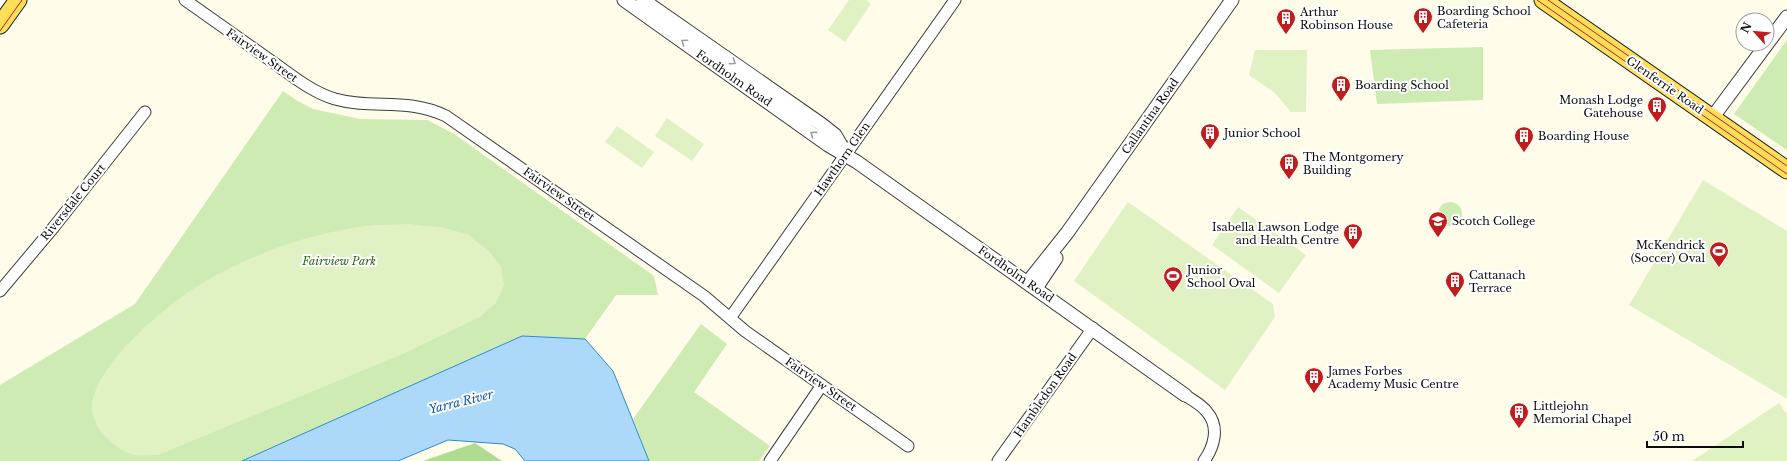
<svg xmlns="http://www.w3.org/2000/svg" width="1787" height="461" viewBox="0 0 1787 461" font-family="'Libre Baskerville',serif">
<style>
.green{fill:#cdebb2}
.forest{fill:#afdc91}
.pitch{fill:#e0f1c4}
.water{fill:#acd8f9;stroke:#2f8ad3}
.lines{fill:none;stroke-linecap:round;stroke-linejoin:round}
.minor-casing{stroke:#3e3e3e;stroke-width:13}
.tertiary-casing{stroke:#3e3e3e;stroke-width:15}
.primary-casing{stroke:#1c1c1c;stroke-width:19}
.minor{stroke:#fff;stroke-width:11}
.tertiary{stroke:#fff;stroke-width:13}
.primary{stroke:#ffdf5a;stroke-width:17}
.tram{stroke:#c11d1e;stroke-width:1}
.oneway{stroke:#9d9d9d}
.labels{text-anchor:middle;stroke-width:4;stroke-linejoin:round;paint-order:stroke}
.poi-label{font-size:11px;fill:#0b0b0b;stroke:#fff;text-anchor:start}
.street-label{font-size:11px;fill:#0b0b0b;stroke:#fff}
.park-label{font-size:11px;font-style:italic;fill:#266519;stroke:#fff}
.water-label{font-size:12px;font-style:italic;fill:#105ba2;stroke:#fff}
</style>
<rect width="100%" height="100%" fill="#fffcea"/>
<path class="green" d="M1787,40V150L1734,114Z
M1483,47V100L1377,104L1370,50Z
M283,91L296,100L313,109L360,119L427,120L454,134L654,276L658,295H616L585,339L522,336L242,461H0V385L135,304Z
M1438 214a12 12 0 1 1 24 0a12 12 0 1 1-24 0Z
M701,324L727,344L694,392L770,446L759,461H649L633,419Z"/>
<path class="forest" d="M475,443L502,461H423Z"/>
<path class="pitch" d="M849,0H866L871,4L845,42L828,30Z
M1255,50H1307L1306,112H1291L1275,93L1249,75Z
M667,118L704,144L692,161L655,136Z
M617,126L654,152L642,168L605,142Z
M1703,180L1787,231V399L1629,305Z
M1128,202L1273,304L1275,317L1225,390L1074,281Z
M1238,207L1306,255L1279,293L1212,245Z
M408,224L440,227L467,234L489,251L501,267L504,285L496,303L480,317L403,354L158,455C150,455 138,457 131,454C120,451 109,441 102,433C97,427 91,416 92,408C92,368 161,310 193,289C242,257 308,233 366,226C380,224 394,225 408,224Z
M1779,403L1787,415V461H1692Z"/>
<path class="water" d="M522,336L585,339L613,371L649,461H525L515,449L503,444L448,440L398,461H242Z"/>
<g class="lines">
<defs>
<path id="minor" d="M185,0C212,19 240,39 267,58C289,73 309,91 335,99C374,110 406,97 446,116L704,296L745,331L908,446
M0,291L53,228L145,112
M730,318L955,0
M1185,395C1192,400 1202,405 1207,412C1220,427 1214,447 1204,461
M770,461L822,385
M998,461L1093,328"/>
<path id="tertiary" d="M624,0L828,145L857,162L1185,395
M643,0L821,124L835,135L846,154
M1712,118L1787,17
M1028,282L1067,233L1232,0
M1036,288L1056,258"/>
<path id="primary" d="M1543,0L1787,170
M0,25L18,0"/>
</defs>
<use href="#minor" class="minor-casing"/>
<use href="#tertiary" class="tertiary-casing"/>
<use href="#primary" class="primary-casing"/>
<use href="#minor" class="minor"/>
<use href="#tertiary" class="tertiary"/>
<use href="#primary" class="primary"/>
<path class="tram" d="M1537,0L1787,174
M1548,0L1787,166
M0,31L22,0"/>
</g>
<defs><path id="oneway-chevron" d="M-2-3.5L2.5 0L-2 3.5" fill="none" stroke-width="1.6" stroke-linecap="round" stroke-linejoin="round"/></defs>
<g class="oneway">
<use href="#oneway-chevron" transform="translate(684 42) rotate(-145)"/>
<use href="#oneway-chevron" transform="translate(733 62) rotate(35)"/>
<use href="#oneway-chevron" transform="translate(813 134) rotate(-144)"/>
</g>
<defs>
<symbol id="building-pin" viewBox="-11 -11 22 30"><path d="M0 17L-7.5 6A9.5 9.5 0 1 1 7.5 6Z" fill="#c11d1e" stroke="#fff"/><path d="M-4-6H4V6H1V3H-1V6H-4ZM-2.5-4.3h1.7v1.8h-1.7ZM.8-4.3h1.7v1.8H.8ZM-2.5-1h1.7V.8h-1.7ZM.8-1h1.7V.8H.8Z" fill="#fff"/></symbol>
<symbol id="school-pin" viewBox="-11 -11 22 30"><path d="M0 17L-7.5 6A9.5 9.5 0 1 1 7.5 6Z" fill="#c11d1e" stroke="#fff"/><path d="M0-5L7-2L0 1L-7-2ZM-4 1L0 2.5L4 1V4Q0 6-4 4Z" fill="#fff"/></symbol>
<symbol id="stadium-pin" viewBox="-11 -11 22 30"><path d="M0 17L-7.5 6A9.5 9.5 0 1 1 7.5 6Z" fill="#c11d1e" stroke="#fff"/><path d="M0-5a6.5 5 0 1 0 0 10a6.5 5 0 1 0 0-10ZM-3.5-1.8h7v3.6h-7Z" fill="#fff"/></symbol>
</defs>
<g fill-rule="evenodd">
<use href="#building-pin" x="1412" y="6" width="22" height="30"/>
<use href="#building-pin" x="1275" y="7" width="22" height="30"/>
<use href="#building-pin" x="1330" y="74" width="22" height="30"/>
<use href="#building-pin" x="1646" y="95" width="22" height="30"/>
<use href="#building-pin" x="1199" y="122" width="22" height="30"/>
<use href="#building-pin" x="1513" y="125" width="22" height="30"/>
<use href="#building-pin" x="1278" y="152" width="22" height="30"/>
<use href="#school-pin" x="1427" y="210" width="22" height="30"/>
<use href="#building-pin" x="1342" y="222" width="22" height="30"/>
<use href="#stadium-pin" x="1708" y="240" width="22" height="30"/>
<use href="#stadium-pin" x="1162" y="265" width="22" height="30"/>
<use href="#building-pin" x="1444" y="270" width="22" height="30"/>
<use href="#building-pin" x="1303" y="366" width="22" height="30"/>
<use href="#building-pin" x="1508" y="401" width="22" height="30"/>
</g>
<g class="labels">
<g class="poi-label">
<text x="1437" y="15">Boarding School<tspan x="1437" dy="13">Cafeteria</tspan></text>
<text x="1300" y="16">Arthur<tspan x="1300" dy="13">Robinson House</tspan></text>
<text x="1355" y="89">Boarding School</text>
<text x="1643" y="104" text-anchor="end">Monash Lodge<tspan x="1643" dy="13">Gatehouse</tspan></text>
<text x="1224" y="137">Junior School</text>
<text x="1538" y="140">Boarding House</text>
<text x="1303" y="161">The Montgomery<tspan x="1303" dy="13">Building</tspan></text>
<text x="1452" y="225">Scotch College</text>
<text x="1339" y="231" text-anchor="end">Isabella Lawson Lodge<tspan x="1339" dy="13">and Health Centre</tspan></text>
<text x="1705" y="249" text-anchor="end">McKendrick<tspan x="1705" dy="13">(Soccer) Oval</tspan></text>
<text x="1187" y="274">Junior<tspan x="1187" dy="13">School Oval</tspan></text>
<text x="1469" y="279">Cattanach<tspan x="1469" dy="13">Terrace</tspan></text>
<text x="1328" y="375">James Forbes<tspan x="1328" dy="13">Academy Music Centre</tspan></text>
<text x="1533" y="410">Littlejohn<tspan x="1533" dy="13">Memorial Chapel</tspan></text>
</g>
<g class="street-label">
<text transform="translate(262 55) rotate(35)" y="4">Fairview Street</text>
<text transform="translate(734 78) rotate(35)" y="4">Fordholm Road</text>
<text transform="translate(1665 85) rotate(35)" y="4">Glenferrie Road</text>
<text transform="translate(1150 116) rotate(-55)" y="4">Callantina Road</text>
<text transform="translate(842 159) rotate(-55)" y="4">Hawthorn Glen</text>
<text transform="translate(559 194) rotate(35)" y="4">Fairview Street</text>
<text transform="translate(73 202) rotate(-51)" y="4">Riversdale Court</text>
<text transform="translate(1016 274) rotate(35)" y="4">Fordholm Road</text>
<text transform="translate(821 384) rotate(35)" y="4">Fairview Street</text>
<text transform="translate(1045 395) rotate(-55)" y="4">Hambledon Road</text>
</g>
<g class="park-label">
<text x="339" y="265">Fairview Park</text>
</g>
<g class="water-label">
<text transform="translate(461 402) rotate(-14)" y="4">Yarra River</text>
</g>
</g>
<g transform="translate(1755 32) rotate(297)"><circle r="19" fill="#ffffff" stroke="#9d9d9d"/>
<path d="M0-3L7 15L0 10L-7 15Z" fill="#c11d1e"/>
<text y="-6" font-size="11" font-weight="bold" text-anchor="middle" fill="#0b0b0b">N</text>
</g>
<path d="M1647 441v6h96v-6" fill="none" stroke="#0b0b0b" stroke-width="2"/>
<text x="1653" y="441" font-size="12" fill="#0b0b0b" stroke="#ffffff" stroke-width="3" paint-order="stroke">50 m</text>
</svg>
